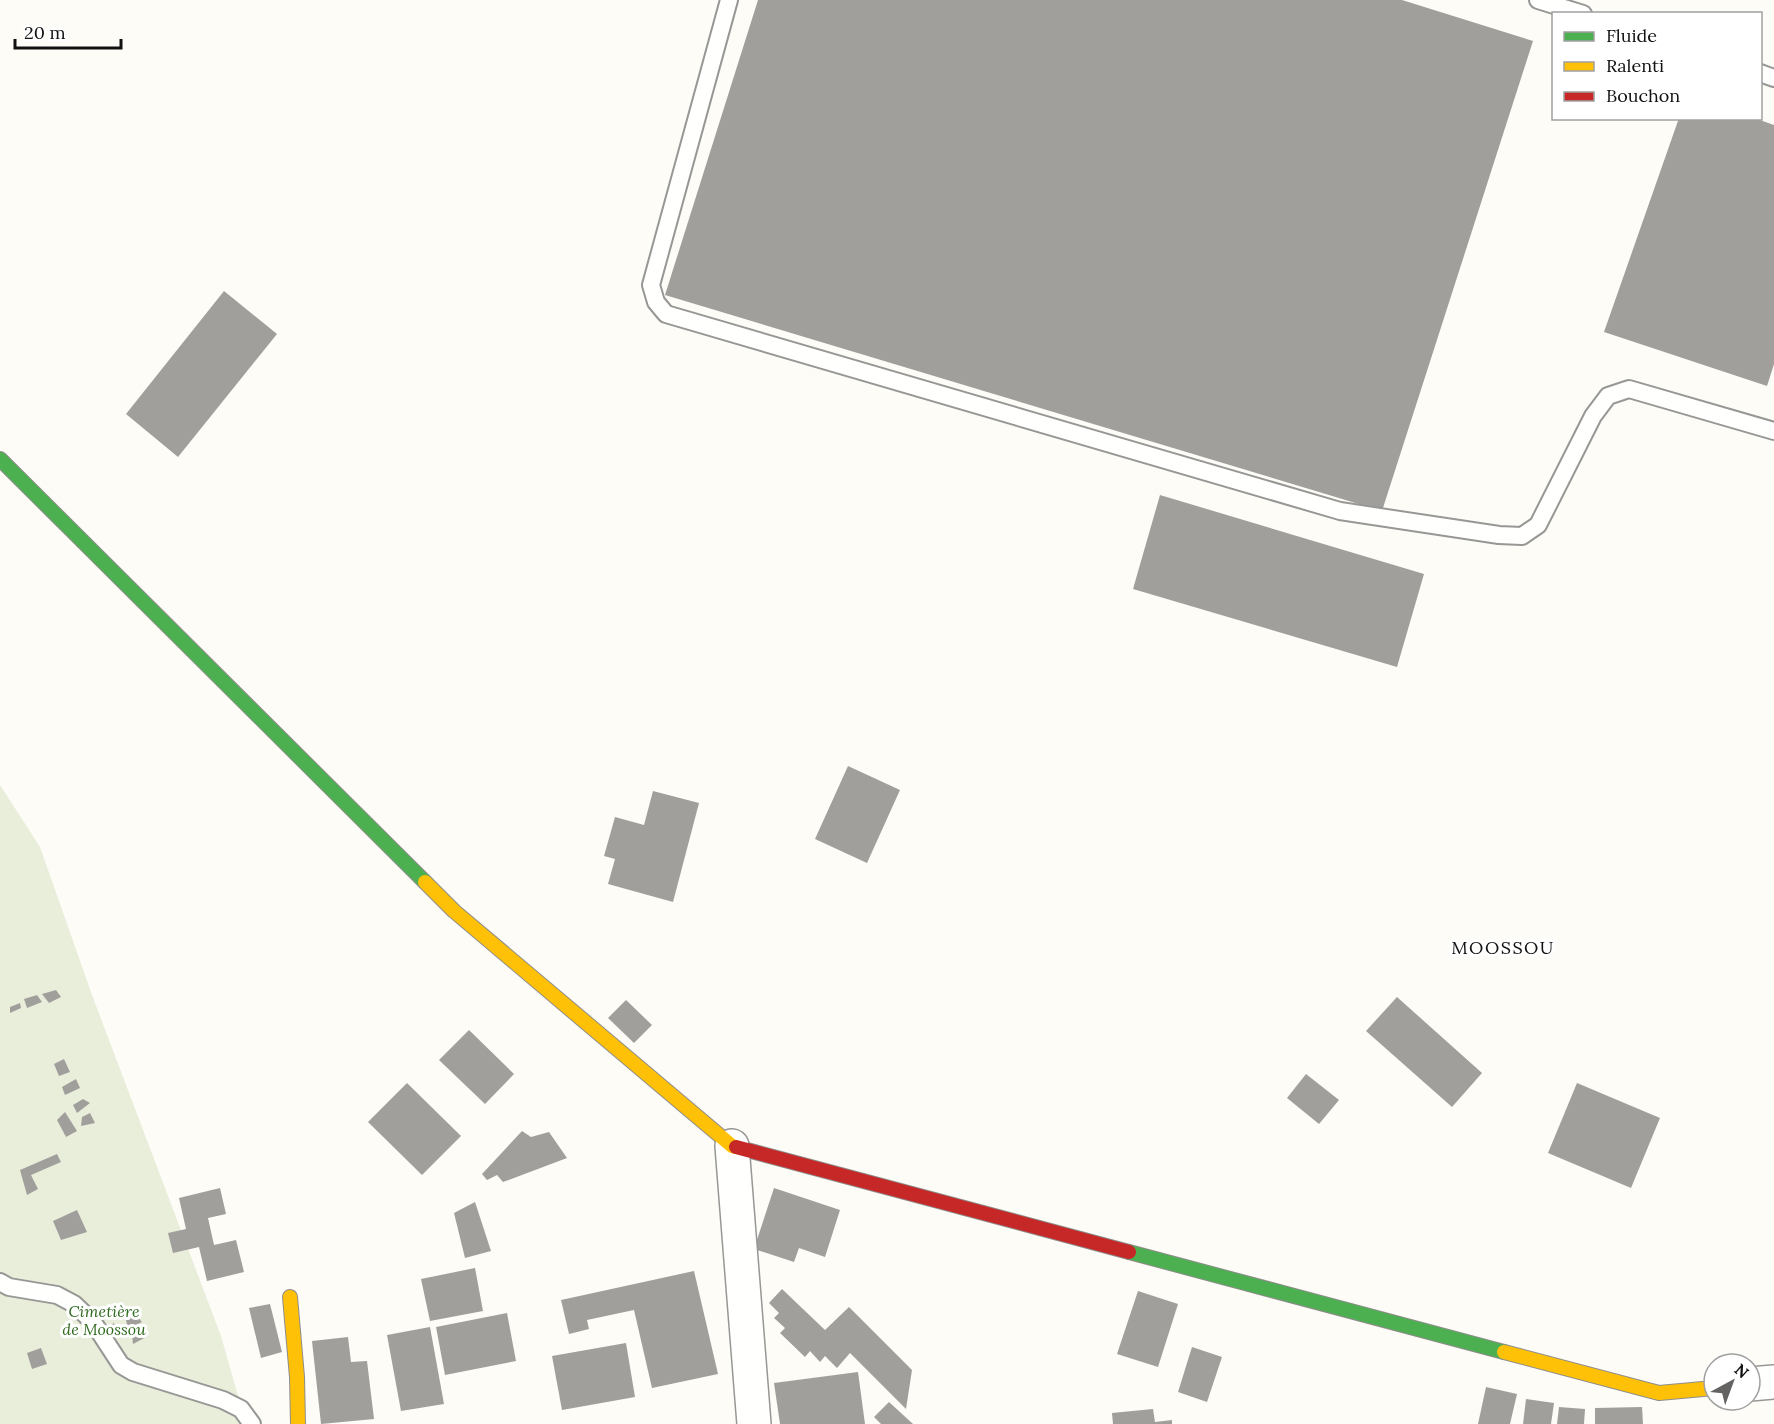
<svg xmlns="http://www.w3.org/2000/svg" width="1774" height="1424" viewBox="0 0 1774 1424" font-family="Lora,serif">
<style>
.cemetery{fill:#e9eedb}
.building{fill:#a19f9c}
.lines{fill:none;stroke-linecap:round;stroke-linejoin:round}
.lane-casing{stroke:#979795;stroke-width:20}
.street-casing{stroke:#979795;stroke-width:36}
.fast-casing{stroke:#8e8d8b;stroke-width:16}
.slow-casing{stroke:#8e8d8b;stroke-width:16}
.jam-casing{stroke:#8e8d8b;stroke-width:16}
.lane{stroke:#fffffe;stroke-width:16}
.street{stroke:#fffffe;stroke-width:33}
.fast{stroke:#4caf50;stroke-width:14}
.slow{stroke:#ffc107;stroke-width:14}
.jam{stroke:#c62828;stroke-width:14}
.labels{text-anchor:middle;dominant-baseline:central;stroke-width:6;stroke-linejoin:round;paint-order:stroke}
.park-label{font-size:16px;font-style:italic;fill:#2f6b1f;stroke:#fff}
.neighbourhood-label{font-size:18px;letter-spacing:1.5px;fill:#111;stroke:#fff}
</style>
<rect width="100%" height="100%" fill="#fdfcf7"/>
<!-- cemetery -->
<polygon class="cemetery" points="0,785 40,847 92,995 221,1336 246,1424 0,1424"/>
<!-- building -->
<g class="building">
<polygon points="758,0 1402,0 1533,41 1382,511 665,295"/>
<polygon points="1679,118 1754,118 1774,125 1774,364 1767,386 1604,332"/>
<polygon points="224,291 277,334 178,457 126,414"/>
<polygon points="1160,495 1424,574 1397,667 1133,589"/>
<polygon points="848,766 900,790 867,863 815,839"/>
<polygon points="653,791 699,803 673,902 608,884 615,859 604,856 615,817 644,825"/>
<polygon points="56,990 61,997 49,1003 42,994"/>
<polygon points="37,995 42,1002 27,1008 24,999"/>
<polygon points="1397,997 1482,1073 1452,1107 1366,1031"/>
<polygon points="626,1000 652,1025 634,1043 608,1018"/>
<polygon points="20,1003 21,1008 10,1013 10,1007"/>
<polygon points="469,1030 514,1074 485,1104 439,1060"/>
<polygon points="64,1059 70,1072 59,1076 54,1064"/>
<polygon points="1306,1074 1339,1100 1319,1124 1287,1098"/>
<polygon points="76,1079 80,1088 65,1095 62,1087"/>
<polygon points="407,1083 461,1136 422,1175 368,1122"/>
<polygon points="1577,1083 1660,1118 1631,1188 1548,1153"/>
<polygon points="83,1099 90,1103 77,1113 73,1105"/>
<polygon points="65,1112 77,1131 66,1137 57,1120"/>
<polygon points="90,1113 95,1123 81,1126 82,1117"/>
<polygon points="522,1131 531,1137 549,1132 567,1158 503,1182 497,1175 487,1180 482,1174"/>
<polygon points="57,1154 61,1162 31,1175 38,1189 27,1195 20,1170"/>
<polygon points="220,1188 226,1214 208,1218 214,1245 236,1240 244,1272 207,1281 199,1247 173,1253 168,1233 186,1229 179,1198"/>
<polygon points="774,1188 840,1210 825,1257 799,1248 794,1262 754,1249"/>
<polygon points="475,1202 491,1251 465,1258 454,1213"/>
<polygon points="77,1210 87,1232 61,1240 53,1221"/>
<polygon points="475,1268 483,1311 430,1321 421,1279"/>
<polygon points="694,1271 718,1374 652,1388 634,1310 587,1320 589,1329 569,1334 561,1300"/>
<polygon points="782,1289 825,1330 849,1307 912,1370 906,1409 850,1353 837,1368 825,1356 820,1362 810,1351 805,1357 780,1333 785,1328 774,1318 779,1313 769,1303"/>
<polygon points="1138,1291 1178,1304 1158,1367 1117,1354"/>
<polygon points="270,1304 282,1352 261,1358 249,1308"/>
<polygon points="507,1313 516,1361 445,1375 436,1327"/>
<polygon points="135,1314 142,1322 128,1329 126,1320"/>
<polygon points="114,1323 116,1329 106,1336 103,1329"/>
<polygon points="430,1327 444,1404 401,1411 387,1335"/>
<polygon points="143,1330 148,1336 133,1344 132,1335"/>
<polygon points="348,1337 351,1362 367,1361 374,1419 321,1424 312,1341"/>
<polygon points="626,1343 635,1397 562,1410 552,1356"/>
<polygon points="1192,1347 1222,1357 1207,1402 1178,1392"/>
<polygon points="41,1348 47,1364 32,1369 27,1353"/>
<polygon points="858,1372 865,1424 780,1424 774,1383"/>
<polygon points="1486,1387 1517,1394 1510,1424 1478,1424"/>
<polygon points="1526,1399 1554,1403 1551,1424 1523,1424"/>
<polygon points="889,1402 913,1424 881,1424 874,1417"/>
<polygon points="1559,1407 1585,1409 1584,1424 1557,1424"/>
<polygon points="1642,1407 1643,1424 1595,1424 1595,1408"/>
<polygon points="1153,1409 1155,1422 1172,1420 1172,1424 1113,1424 1112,1413"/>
</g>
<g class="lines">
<defs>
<g id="lane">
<polyline points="729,0 651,285 656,302 666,314 1340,511 1499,535 1522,536 1538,525 1593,416 1608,396 1629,389 1774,431"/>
<polyline points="1538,0 1583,14"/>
<polyline points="1760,73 1774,78"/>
<polyline points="0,1282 9,1287 57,1295 74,1304 93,1322 121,1365 133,1372 223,1400 241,1409 252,1424"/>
</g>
<g id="street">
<polyline points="732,1146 754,1424"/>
<polyline points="1750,1384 1774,1382"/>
</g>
<g id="fast">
<polyline points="0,459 425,882"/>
<polyline points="1129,1252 1504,1352"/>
</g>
<g id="slow">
<polyline points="425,882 454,911 732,1146 736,1147"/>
<polyline points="290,1297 297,1377 298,1424"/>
<polyline points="1504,1352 1659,1393 1714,1388"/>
</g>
<polyline id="jam" points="736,1147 1129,1252"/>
</defs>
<!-- lane casing -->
<use href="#lane" class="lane-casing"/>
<!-- street casing -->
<use href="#street" class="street-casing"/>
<!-- fast casing -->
<use href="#fast" class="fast-casing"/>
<!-- slow casing -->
<use href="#slow" class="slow-casing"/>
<!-- jam casing -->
<use href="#jam" class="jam-casing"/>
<!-- lane -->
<use href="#lane" class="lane"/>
<!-- street -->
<use href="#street" class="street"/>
<!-- fast -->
<use href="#fast" class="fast"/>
<!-- slow -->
<use href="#slow" class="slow"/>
<!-- jam -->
<use href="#jam" class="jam"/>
</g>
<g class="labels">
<!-- park labels -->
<g class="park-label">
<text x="104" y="1311">Cimetière<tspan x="104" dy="18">de Moossou</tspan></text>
</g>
<!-- neighbourhood labels -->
<g class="neighbourhood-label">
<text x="1503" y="947">MOOSSOU</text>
</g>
</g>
<!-- legend -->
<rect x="1552" y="12" width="210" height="108" fill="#ffffff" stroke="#a0a0a0" stroke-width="1.5"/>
<rect x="1564" y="32" width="30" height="9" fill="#4caf50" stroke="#a0a0a0" stroke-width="1.5"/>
<text x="1606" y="42" font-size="18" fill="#111111">Fluide</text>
<rect x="1564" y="62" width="30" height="9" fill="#ffc107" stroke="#a0a0a0" stroke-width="1.5"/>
<text x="1606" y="72" font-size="18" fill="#111111">Ralenti</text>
<rect x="1564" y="92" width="30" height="9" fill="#c62828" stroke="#a0a0a0" stroke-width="1.5"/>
<text x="1606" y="102" font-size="18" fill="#111111">Bouchon</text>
<!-- north arrow -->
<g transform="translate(1732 1382) rotate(41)"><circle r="28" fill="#ffffff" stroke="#a0a0a0" stroke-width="1.5"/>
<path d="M0-4.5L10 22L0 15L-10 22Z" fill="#646362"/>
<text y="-9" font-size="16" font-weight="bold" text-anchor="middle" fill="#111111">N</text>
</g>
<!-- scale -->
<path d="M15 39v9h106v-9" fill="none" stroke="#111111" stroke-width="3"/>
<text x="24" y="39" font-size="18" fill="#111111" stroke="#ffffff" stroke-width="4.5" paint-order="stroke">20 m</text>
</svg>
